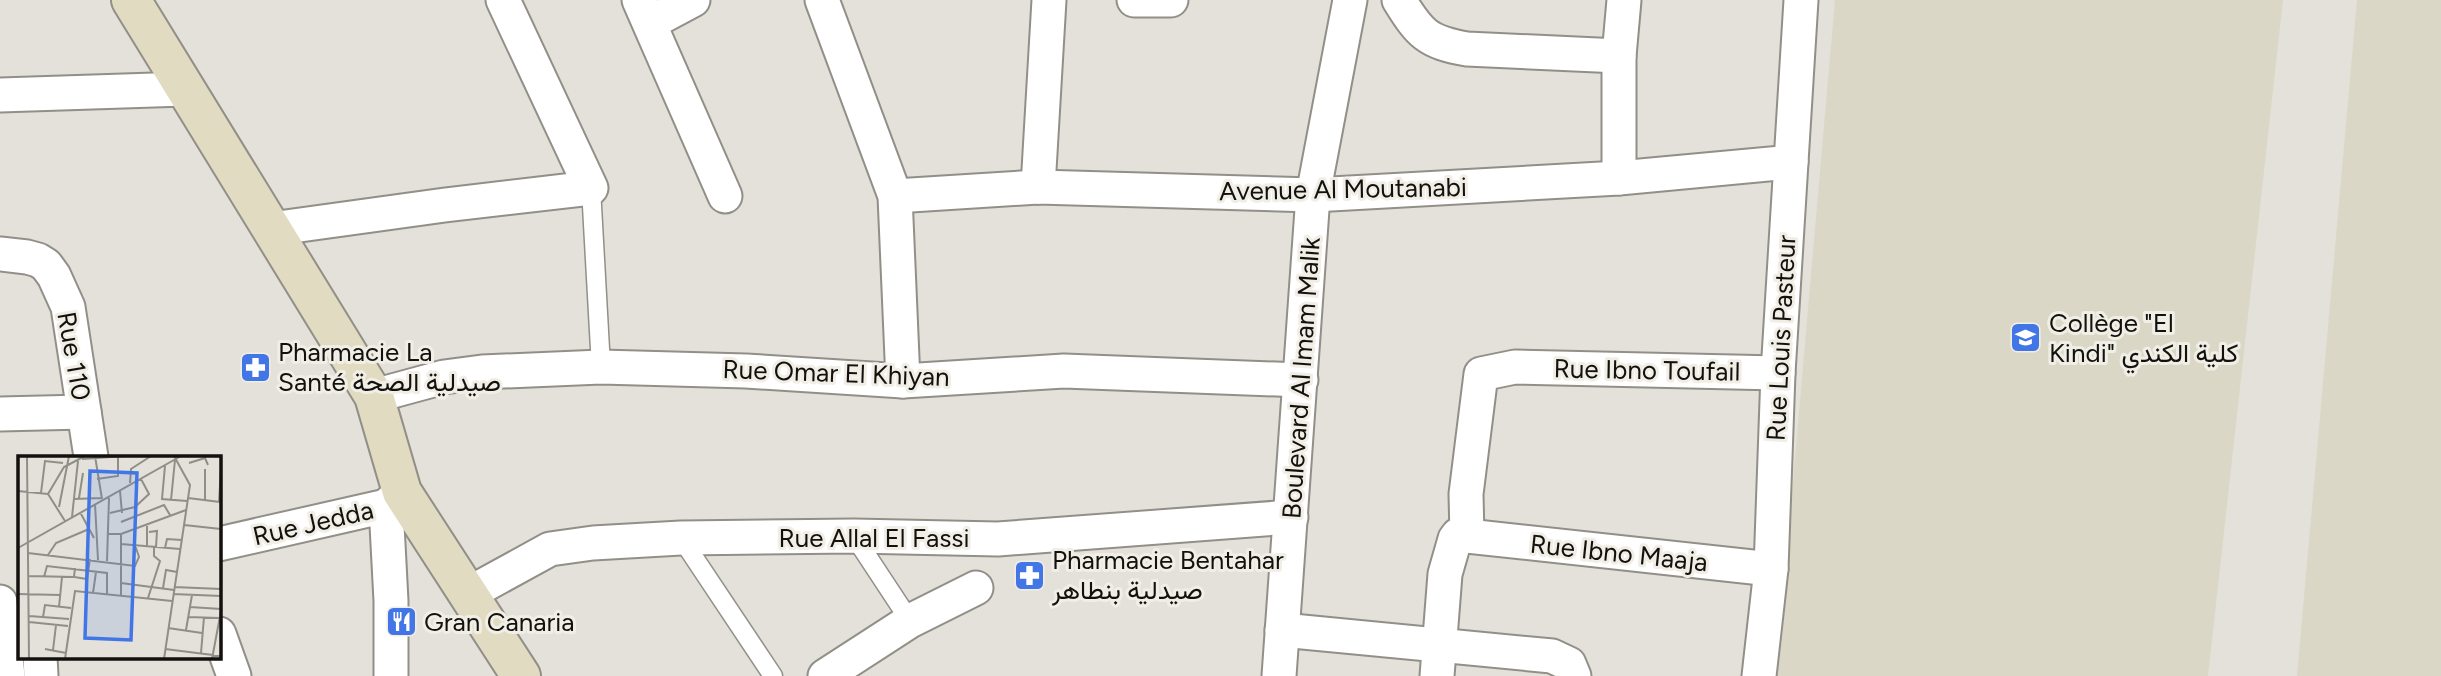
<svg xmlns="http://www.w3.org/2000/svg" width="2441" height="676" viewBox="0 0 2441 676" font-family="Figtree,Vazirmatn,sans-serif">
<style>
.built{fill:#dbd7c7}
.lines{fill:none;stroke-linecap:round;stroke-linejoin:round}
.lane-casing{stroke:#918f87;stroke-width:21}
.street-casing{stroke:#918f87;stroke-width:37}
.secondary-casing{stroke:#918f87;stroke-width:42}
.lane{stroke:#fff;stroke-width:18}
.street{stroke:#fff;stroke-width:33}
.secondary{stroke:#e1dbc2;stroke-width:38}
.labels{text-anchor:middle;dominant-baseline:central;stroke-width:6;stroke-linejoin:round;paint-order:stroke}
.street-label{font-size:26px;fill:#12110e;stroke:#f1eee6}
.poi-label{font-size:26px;fill:#12110e;stroke:#f1eee6;text-anchor:start}
.inset-road{fill:none;stroke:#8f8e88;stroke-width:2}
.view{fill:#4276e6;fill-opacity:0.15;stroke:#4276e6;stroke-width:3.5}
.inset-edge{fill:none;stroke:#12110e;stroke-width:3.5}
</style>
<rect width="100%" height="100%" fill="#e3e1d9"/>
<!-- built -->
<g class="built">
<polygon points="1835,0 2283,0 2208,676 1776,676"/>
<polygon points="2357,0 2441,0 2441,676 2297,676"/>
</g>
<g class="lines">
<defs>
<g id="lane">
<polyline points="591,188 601,367"/>
<polyline points="854,536 910,621"/>
<polyline points="681,538 773,676"/>
</g>
<g id="street">
<polyline points="639,0 725,196"/>
<polyline points="822,0 895,196 903,381"/>
<polyline points="1134,0 1171,0"/>
<path d="M1399,0c21,34 28,42 68,49l152,7"/>
<polyline points="650,23 693,0"/>
<polyline points="0,95 185,89"/>
<polyline points="1619,178 1619,56 1624,0"/>
<polyline points="1038,187 1049,0"/>
<polyline points="895,196 1038,187 1313,195 1619,178 1791,162"/>
<polyline points="271,229 445,205 591,188 503,0"/>
<polyline points="0,254 27,257 38,260 46,265 54,276 68,307 91,457"/>
<polyline points="374,396 444,377 482,372 601,367 746,371 903,381 1064,371 1301,380"/>
<polyline points="0,414 84,412"/>
<polyline points="386,506 391,601 391,676"/>
<polyline points="1467,536 1771,569"/>
<polyline points="219,544 386,506 402,492"/>
<polyline points="468,594 550,549 593,543 681,538 854,536 998,539 1291,517"/>
<polyline points="0,602 8,676"/>
<polyline points="1282,630 1552,656 1569,664 1574,676"/>
<polyline points="219,634 234,676"/>
<polyline points="40,657 41,676"/>
<polyline points="825,676 910,621 976,588"/>
<polyline points="1279,676 1313,195 1350,0"/>
<polyline points="1437,676 1445,574 1455,539 1458,535 1467,536 1466,494 1481,374 1515,367 1778,373"/>
<polyline points="1759,676 1771,569 1778,373 1801,0"/>
</g>
<polyline id="secondary" points="131,0 374,396 402,492 521,676"/>
</defs>
<!-- lane casing -->
<use href="#lane" class="lane-casing"/>
<!-- street casing -->
<use href="#street" class="street-casing"/>
<!-- secondary casing -->
<use href="#secondary" class="secondary-casing"/>
<!-- lane -->
<use href="#lane" class="lane"/>
<!-- street -->
<use href="#street" class="street"/>
<!-- secondary -->
<use href="#secondary" class="secondary"/>
</g>
<!-- icons -->
<defs>
<symbol id="university-square" viewBox="-11 -11 22 22"><rect x="-9" y="-9" width="18" height="18" rx="4" fill="#4276e6" stroke="#f1eee6"/><path d="M0-5L7-2L0 1L-7-2ZM-4 1L0 2.5L4 1V4Q0 6-4 4Z" fill="#fff"/></symbol>
<symbol id="pharmacy-square" viewBox="-11 -11 22 22"><rect x="-9" y="-9" width="18" height="18" rx="4" fill="#4276e6" stroke="#f1eee6"/><path d="M-2-6h4v4h4v4h-4v4h-4v-4h-4v-4h4Z" fill="#fff"/></symbol>
<symbol id="restaurant-square" viewBox="-11 -11 22 22"><rect x="-9" y="-9" width="18" height="18" rx="4" fill="#4276e6" stroke="#f1eee6"/><path d="M-5-6h1v4h1v-4h1v4h1v-4h1v5L-1.5 .5V6h-2V.5L-5-1ZM5-6V6H3V1.5H1.5Q1.5-4 5-6Z" fill="#fff"/></symbol>
</defs>
<g fill-rule="evenodd">
<use href="#university-square" x="2008" y="320" width="35" height="35"/>
<use href="#pharmacy-square" x="238" y="350" width="35" height="35"/>
<use href="#pharmacy-square" x="1012" y="558" width="35" height="35"/>
<use href="#restaurant-square" x="384" y="604" width="35" height="35"/>
</g>
<g class="labels">
<!-- street labels -->
<g class="street-label">
<text transform="translate(1343 189) rotate(-1)">Avenue Al Moutanabi</text>
<text transform="translate(1781 338) rotate(-87)">Rue Louis Pasteur</text>
<text transform="translate(74 356) rotate(80)">Rue 110</text>
<text transform="translate(1647 370) rotate(1)">Rue Ibno Toufail</text>
<text transform="translate(836 373) rotate(2)">Rue Omar El Khiyan</text>
<text transform="translate(1301 378) rotate(-86)">Boulevard Al Imam Malik</text>
<text transform="translate(313 523) rotate(-13)">Rue Jedda</text>
<text x="874" y="538">Rue Allal El Fassi</text>
<text transform="translate(1619 553) rotate(6)">Rue Ibno Maaja</text>
</g>
<!-- poi labels -->
<g class="poi-label">
<text x="2049" y="323">Collège "El<tspan x="2049" dy="30">Kindi" كلية الكندي</tspan></text>
<text x="278" y="352">Pharmacie La<tspan x="278" dy="30">Santé صيدلية الصحة</tspan></text>
<text x="1052" y="560">Pharmacie Bentahar<tspan x="1052" dy="30">صيدلية بنطاهر</tspan></text>
<text x="424" y="622">Gran Canaria</text>
</g>
</g>
<!-- overview -->
<g transform="translate(18 456)">
<rect width="203" height="203" fill="#e3e1d9"/>
<path class="inset-road" d="M9,0l2,203M77,0l7,43M64,3l44,-3M171,7l16,-5 3,7M147,10l-3,33 25,2M187,13v31M79,23l21,-3v-18M112,27l1,-14 20,-13M0,35l30,3M102,35l2,22M23,37l4,-32 18,2M30,38l16,-27 21,-11M30,38l17,27M61,42l4,-25M170,42l32,4M56,43l27,-1M153,44l4,-40M201,46l2,-34M77,48l3,56M41,51l10,-51M62,56l14,26M92,57l25,-6 14,-13 -8,-15M54,61l6,-56M103,66l43,-17 6,10M129,68v22M166,69l37,4M131,76l8,-1 -1,16M90,78h13l65,-24M103,78v61M103,88l59,5M0,92l163,-92M147,92l2,-9 15,1M10,97l107,13 4,-9 -4,-12M30,99l8,-12 33,-14M89,105l2,-63M57,112l-1,9 13,2 3,-20M10,120l46,1M26,121l3,-11 60,7v21M103,127l53,7M156,131l47,2M145,132l3,-18 11,2M75,137l3,-21M0,138l42,1M155,138l48,2M130,142l12,-37 -6,-5v-9M41,151l3,-30M172,151l31,2M11,160l40,3M25,161l2,-12 26,3M170,161l31,1M11,166l39,4M150,172l34,5M168,174l6,-35M27,193l21,4M147,193l56,7M35,194l3,-25M183,197l3,-36M47,203l10,-68 97,10M146,203l26,-174 -16,-29M194,203l9,-48"/>
<path class="view" d="M72,15l47,2 -6,167 -46,-2z"/>
<rect width="203" height="203" class="inset-edge"/>
</g>
</svg>
